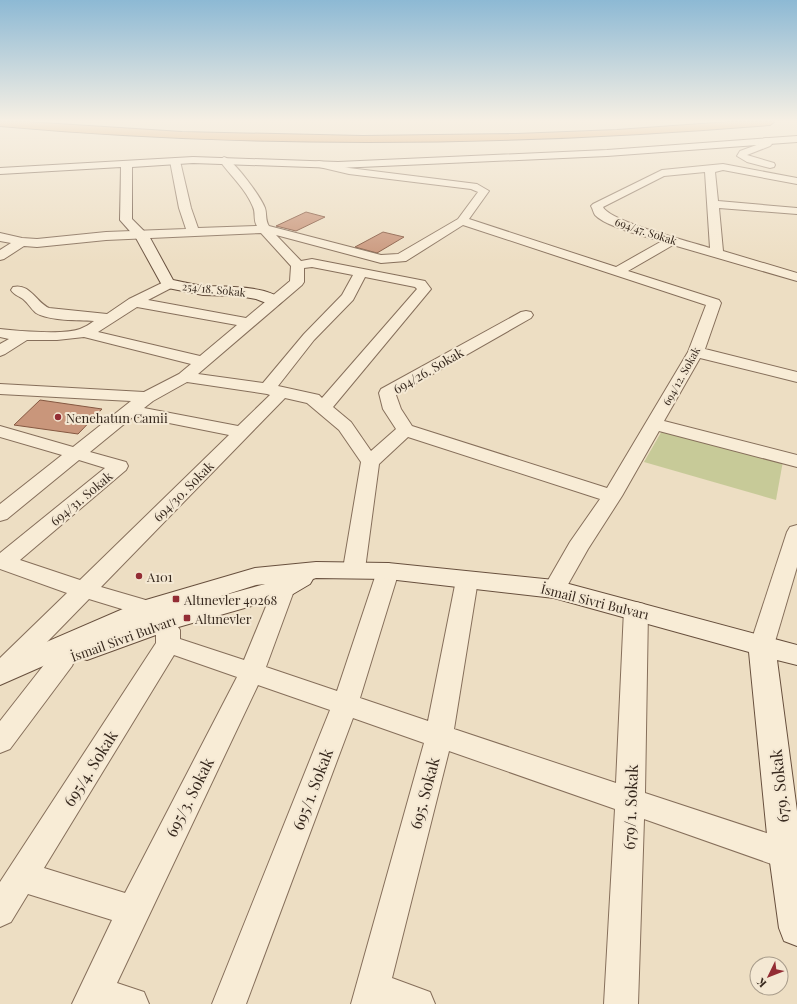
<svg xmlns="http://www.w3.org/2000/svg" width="797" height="1004" viewBox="0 0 797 1004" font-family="'Playfair Display',serif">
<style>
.green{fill:#c7ca98}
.building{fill:#c9967b;stroke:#855841}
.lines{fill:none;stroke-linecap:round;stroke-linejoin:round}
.street-casing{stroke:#866f5b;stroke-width:2}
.secondary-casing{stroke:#68503e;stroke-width:2}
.highway-casing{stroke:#543e2f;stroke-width:2}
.street{fill:#f8ecd6;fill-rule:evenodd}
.secondary{fill:#f8ecd6;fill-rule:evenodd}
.highway{fill:#d99857;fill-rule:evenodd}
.poi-dot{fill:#932d34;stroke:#f4e8d3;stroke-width:1.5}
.labels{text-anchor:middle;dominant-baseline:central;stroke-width:4;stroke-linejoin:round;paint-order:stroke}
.far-street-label{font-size:11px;fill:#37291e;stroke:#f4e8d3}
.street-label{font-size:13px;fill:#37291e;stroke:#f4e8d3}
.poi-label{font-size:13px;fill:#37291e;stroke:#f4e8d3;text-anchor:start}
.near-street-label{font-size:16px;fill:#37291e;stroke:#f4e8d3}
</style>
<rect width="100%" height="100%" fill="#eddec3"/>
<!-- green -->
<polygon class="green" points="663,429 783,461 776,500 644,462"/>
<!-- building -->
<g class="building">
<polygon points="306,212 325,217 296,231 276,226"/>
<polygon points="383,232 404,237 377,253 355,247"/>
<polygon points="40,400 102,409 78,434 14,425"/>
</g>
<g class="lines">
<defs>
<g id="street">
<polygon points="766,138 769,139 772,144 770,146 747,155 774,163 775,165 774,167 770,168 747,162 737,156 740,151 762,143 763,139"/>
<path d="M224,157c10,3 37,40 41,51 2,6 0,12 4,18l112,29 17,-1 60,-35 20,-27 -7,-3 -122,-15 -34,-8 -1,-2 1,-2 4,-1 30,7 128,16 12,7 -20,28 147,48 46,-26c-16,-4 -57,-15 -67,-26 -2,-3 -2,-6 -4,-9l2,-2 69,-34 61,-6 74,14v6l-74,-14 -8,2 3,29 79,7v6l-78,-6 4,43 74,22v8l-124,-36 -45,26 91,29 2,3 -16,46 92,23v10l-97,-24 -36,63 133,34v12l-138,-36 -37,65 -34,53 -26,46 -8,2 -8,-2 -3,-6 27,-47 30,-43 -192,-62 -29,27 -14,105 -3,5 -8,3 -8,-3 -3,-5 18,-107 -22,-32 -32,-27 -22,-5 -184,189 55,16 4,6 -4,6 -8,2 -59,-18 -78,80 -11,2v-23l67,-65 -67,-24v-16l105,-85 -26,-8 -72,59 -7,2v-17l62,-49 -62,-18v-11l73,21 58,-46 -131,-7v-10l144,8 35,-18 12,-10 -107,-27 -27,3h-30l-22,14 -5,2v-12l9,-5 -9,-2v-8c17,2 65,6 80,0 5,-2 10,-5 14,-8 -16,-1 -45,0 -58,-8 -5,-4 -8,-10 -13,-14 -4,-3 -9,-4 -12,-9l2,-3c17,-4 23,15 36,21l58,6 22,-15 39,-19 5,1 2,3 -2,3 -25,13 98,18 44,-37 1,-15 -30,-33 -155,7 -69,7 -13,-1 -20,13 -4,1v-10l11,-7 -11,-2v-8l22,5 15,1 69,-7 80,-3 -7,-21 -9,-47 5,-3 5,3 11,47 7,20 59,-2c-4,-6 -1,-13 -4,-19 -7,-18 -23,-32 -34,-47zM705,172l5,76c-18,-6 -100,-26 -107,-41l61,-31zM463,225l243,80 -18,47 -81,136 -195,-62 -11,-17 -5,-14 135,-77 2,-3 -2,-3 -5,-1 -5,1 -140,77 -2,4 4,16 13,20 -25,22 -20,-29 -18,-15 98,-118 -6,-8 -5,-1 -108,-21 -11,2 -25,-26 105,28 25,-2zM312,267l41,8 -11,20 -38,39 -41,49 -65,-9 104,-89 2,-3v-14zM365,277l50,10 2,2 -95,109 -3,-3 -41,-9 36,-46 39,-40zM137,307l100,18 -37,31 -102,-24zM187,382l80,12 3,1 -32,31 -94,-18 9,-7zM134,416l95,19 -149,145 -60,-20 106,-90 2,-4 -2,-4 -36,-10z"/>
<polygon points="797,525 797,567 774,645 771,652 762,654 753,652 750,645 787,532 790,527"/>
<path d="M388,563l8,3 3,5 -39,127 68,23 28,-141 3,-6 8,-2 8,2 3,6 -24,149 162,54 8,-173 4,-6 8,-2 8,2 4,6 -3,183 152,50v30l-153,-54 -6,185h-34l11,-195 -166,-58 -57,227 38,14 5,12h-84l73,-261 -71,-25 -107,286h-34l118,-294 -72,-25 -141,298 27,9 5,12h-77l40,-84 -84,-26 -17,28 -11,5v-45l156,-239v-13l4,-6 8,-3 8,3 4,6v9l64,21 32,-78 8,-2 8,2 3,6 -29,79 71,24 40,-120 3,-5zM174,655l63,22 -112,216 -81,-25z"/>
<polygon points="63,649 72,652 75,659 72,666 10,749 0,753 0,721 54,652"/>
</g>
<g id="secondary">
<path d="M797,136v6l-190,14 -269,12 -145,-5 -61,4v52l17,17 24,44c11,2 21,5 31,6 18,1 67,-1 78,15l-3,3 -5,2 -18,-7 -17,-3 -36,-1 -40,-8 -27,-49 -16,-18 1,-53 -121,7v-6l193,-11 145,5 269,-12z"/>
<path d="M316,562l72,1 166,17 243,65v20l-20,-5 20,151v135l-13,-5 -5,-13 -10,-73 -20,-203 -195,-54 -166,-19 -72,-1 -3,1 -3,5 -17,10 -118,34 -88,32 -9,-3 -3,-5 -75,33v-23l139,-60 116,-34zM265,584l-47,13 38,-12z"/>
</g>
<path id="highway" d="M0,122h27l155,10 181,4 153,-2 101,-4 112,-8h45l-4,3c-256,21 -514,24 -770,1z"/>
</defs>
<!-- street casing -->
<use href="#street" class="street-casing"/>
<!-- secondary casing -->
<use href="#secondary" class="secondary-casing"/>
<!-- highway casing -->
<use href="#highway" class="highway-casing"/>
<!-- street -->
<use href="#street" class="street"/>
<!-- secondary -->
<use href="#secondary" class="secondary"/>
<!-- highway -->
<use href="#highway" class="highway"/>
</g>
<!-- sky -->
<linearGradient id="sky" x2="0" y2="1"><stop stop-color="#8db9d4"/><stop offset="0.46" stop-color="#f7f0e4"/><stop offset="1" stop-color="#f7f0e4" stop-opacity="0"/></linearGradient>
<rect width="797" height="263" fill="url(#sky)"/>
<!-- markers -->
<g class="poi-dot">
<circle cx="58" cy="417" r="4"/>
<circle cx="139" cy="576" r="4"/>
<rect x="172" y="595" width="8" height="8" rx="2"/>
<rect x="183" y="614" width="8" height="8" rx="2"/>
</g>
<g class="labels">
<!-- far-street labels -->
<g class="far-street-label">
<text transform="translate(646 231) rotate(18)">694/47. Sokak</text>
<text transform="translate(214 289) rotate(6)">254/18. Sokak</text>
<text transform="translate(681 376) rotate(-61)">694/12. Sokak</text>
</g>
<!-- street labels -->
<g class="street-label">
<text transform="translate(428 370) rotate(-30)">694/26. Sokak</text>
<text transform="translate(183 491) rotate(-45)">694/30. Sokak</text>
<text transform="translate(81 498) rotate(-40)">694/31. Sokak</text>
<text transform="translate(595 601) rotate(14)">İsmail Sivri Bulvarı</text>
<text transform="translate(123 638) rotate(-20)">İsmail Sivri Bulvarı</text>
</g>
<!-- poi labels -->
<g class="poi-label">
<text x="66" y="417">Nenehatun Camii</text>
<text x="147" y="576">A101</text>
<text x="184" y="599">Altınevler 40268</text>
<text x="195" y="618">Altınevler</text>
</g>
<!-- near-street labels -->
<g class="near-street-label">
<text transform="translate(90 768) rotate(-58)">695/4. Sokak</text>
<text transform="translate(779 786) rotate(-96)">679. Sokak</text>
<text transform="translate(312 789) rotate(-69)">695/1. Sokak</text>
<text transform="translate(424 793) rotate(-75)">695. Sokak</text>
<text transform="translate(189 797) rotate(-63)">695/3. Sokak</text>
<text transform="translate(630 807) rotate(-88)">679/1. Sokak</text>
</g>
</g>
<!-- north arrow -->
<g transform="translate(769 976) rotate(227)"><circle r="19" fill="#f4e8d3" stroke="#a89c8b"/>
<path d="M0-3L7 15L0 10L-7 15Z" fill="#932d34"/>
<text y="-6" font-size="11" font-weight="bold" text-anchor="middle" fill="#37291e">K</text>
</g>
</svg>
